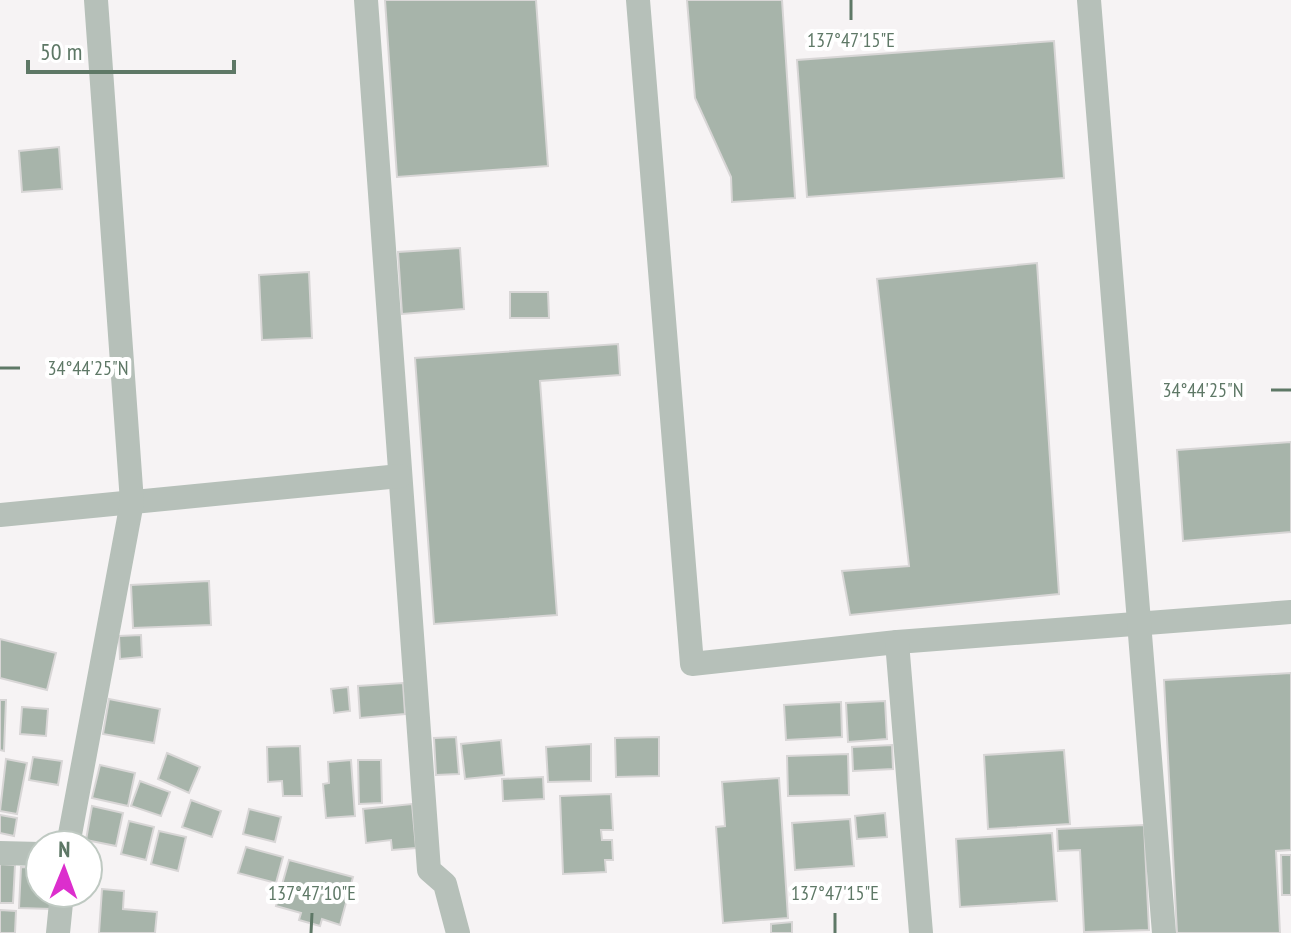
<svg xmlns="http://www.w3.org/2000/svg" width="1291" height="933" viewBox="0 0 1291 933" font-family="'PT Sans Narrow',sans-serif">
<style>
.building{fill:#a7b4aa;stroke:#d8d6d6;stroke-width:2}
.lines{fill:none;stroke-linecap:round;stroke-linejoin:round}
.street{stroke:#b6c0b9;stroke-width:24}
.ticks{fill:none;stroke:#5e7866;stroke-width:3}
.ticks-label{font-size:20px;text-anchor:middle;fill:#5e7866;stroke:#fff;stroke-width:8;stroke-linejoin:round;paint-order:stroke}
</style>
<rect width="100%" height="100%" fill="#f6f3f4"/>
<!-- building -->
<g class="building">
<polygon points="385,0 536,0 548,166 397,177"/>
<polygon points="687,0 782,0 795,198 732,202 731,177 695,98"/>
<polygon points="1054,41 1064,178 807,197 797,60"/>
<polygon points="59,147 62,189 22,192 19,151"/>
<polygon points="460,248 464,309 402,314 398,252"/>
<polygon points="1037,263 1059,594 850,615 842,571 909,566 877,279"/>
<polygon points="309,272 312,338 262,340 259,275"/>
<polygon points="510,292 548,292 549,318 510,318"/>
<polygon points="618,344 620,375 540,381 557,615 434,624 415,358"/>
<polygon points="1291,442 1291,532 1183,541 1177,450"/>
<polygon points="209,581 211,625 133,628 131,585"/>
<polygon points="141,635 142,657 120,659 119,636"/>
<polygon points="0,639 56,653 47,690 0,678"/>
<polygon points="1291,673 1291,850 1276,851 1280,933 1177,933 1164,680"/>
<polygon points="403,683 405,714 360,718 358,686"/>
<polygon points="348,687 350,711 334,713 331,689"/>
<polygon points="109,699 160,709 154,743 103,734"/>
<polygon points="0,700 6,700 4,751 0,750"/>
<polygon points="885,701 887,739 848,742 846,703"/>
<polygon points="841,702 842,737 786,740 784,705"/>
<polygon points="22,707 48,709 46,736 20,734"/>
<polygon points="456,737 459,774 436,775 434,738"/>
<polygon points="659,737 659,776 616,777 615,738"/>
<polygon points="501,740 504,775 465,779 461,744"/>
<polygon points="591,744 591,781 548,782 546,747"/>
<polygon points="892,745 893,769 853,771 852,747"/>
<polygon points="300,746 302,796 283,796 282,781 268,782 267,747"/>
<polygon points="1064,750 1070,824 988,829 984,755"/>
<polygon points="167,753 200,767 189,793 158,779"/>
<polygon points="848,754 849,795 788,796 787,756"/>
<polygon points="33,757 62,761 58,785 29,780"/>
<polygon points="6,759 27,763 17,814 0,811"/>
<polygon points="351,760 355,816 326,818 323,784 329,783 328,762"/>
<polygon points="358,760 381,760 382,803 359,804"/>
<polygon points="100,765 135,773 128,806 92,798"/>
<polygon points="543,777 544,799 503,801 502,779"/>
<polygon points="779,778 788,918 723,923 716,827 725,826 722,782"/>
<polygon points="140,781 170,792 161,816 131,806"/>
<polygon points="611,794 613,830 601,830 602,840 612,840 613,860 605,860 606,872 563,874 560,796"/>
<polygon points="191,800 221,811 212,837 182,827"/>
<polygon points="412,804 416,848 392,850 391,840 366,843 363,809"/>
<polygon points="92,806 123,813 116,846 86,840"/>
<polygon points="249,809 281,817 275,842 243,834"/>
<polygon points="885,813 887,837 857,839 855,816"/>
<polygon points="0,815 17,818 14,836 0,833"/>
<polygon points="850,819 854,866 795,870 792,823"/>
<polygon points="129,821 154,827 146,860 121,854"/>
<polygon points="1144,825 1149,930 1084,932 1080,850 1058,851 1057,829"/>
<polygon points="159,831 186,837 178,871 151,864"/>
<polygon points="1052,833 1057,901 960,907 956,839"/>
<polygon points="246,847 283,857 276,883 238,873"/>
<polygon points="1281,855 1291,855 1291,895 1282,895"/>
<polygon points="289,860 353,877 340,925 322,919 320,926 299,920 301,913 276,906"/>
<polygon points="0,864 15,865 13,903 0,903"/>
<polygon points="21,867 40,868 40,893 52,893 52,909 19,908"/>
<polygon points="102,889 124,891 123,909 157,912 155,933 99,933"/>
<polygon points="0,910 16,911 15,933 0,933"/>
<polygon points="792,922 792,933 771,933 771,924"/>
</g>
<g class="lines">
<!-- street -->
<g class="street">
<polyline points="366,0 429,870 445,884 458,933"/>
<polyline points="638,0 692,664 897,642 1291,612"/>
<polyline points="1089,0 1164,933"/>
<polyline points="0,515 400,476"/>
<polyline points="897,642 921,933"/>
<polyline points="68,845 132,502 96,0"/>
<polyline points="0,853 40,854"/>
<polyline points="58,933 62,893"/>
</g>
</g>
<!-- ticks -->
<path class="ticks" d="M851,20v-20M0,368h20M1271,390h20M311,933l1,-20M835,933v-20"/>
<g class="ticks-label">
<text x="851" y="47">137°47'15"E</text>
<text x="88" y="375">34°44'25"N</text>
<text x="1203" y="397">34°44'25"N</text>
<text x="312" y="900">137°47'10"E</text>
<text x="835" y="900">137°47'15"E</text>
</g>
<!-- north arrow -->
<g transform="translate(64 869) rotate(1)"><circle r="38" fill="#ffffff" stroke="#bfc9c2" stroke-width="2"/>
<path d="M0-6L14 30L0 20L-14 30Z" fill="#dc2ecd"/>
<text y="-12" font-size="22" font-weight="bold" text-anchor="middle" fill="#5e7866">N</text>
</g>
<!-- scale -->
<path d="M28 60v12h206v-12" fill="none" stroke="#5e7866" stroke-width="4"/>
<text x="40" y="60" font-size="24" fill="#5e7866" stroke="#ffffff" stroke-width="6" paint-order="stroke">50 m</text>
</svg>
